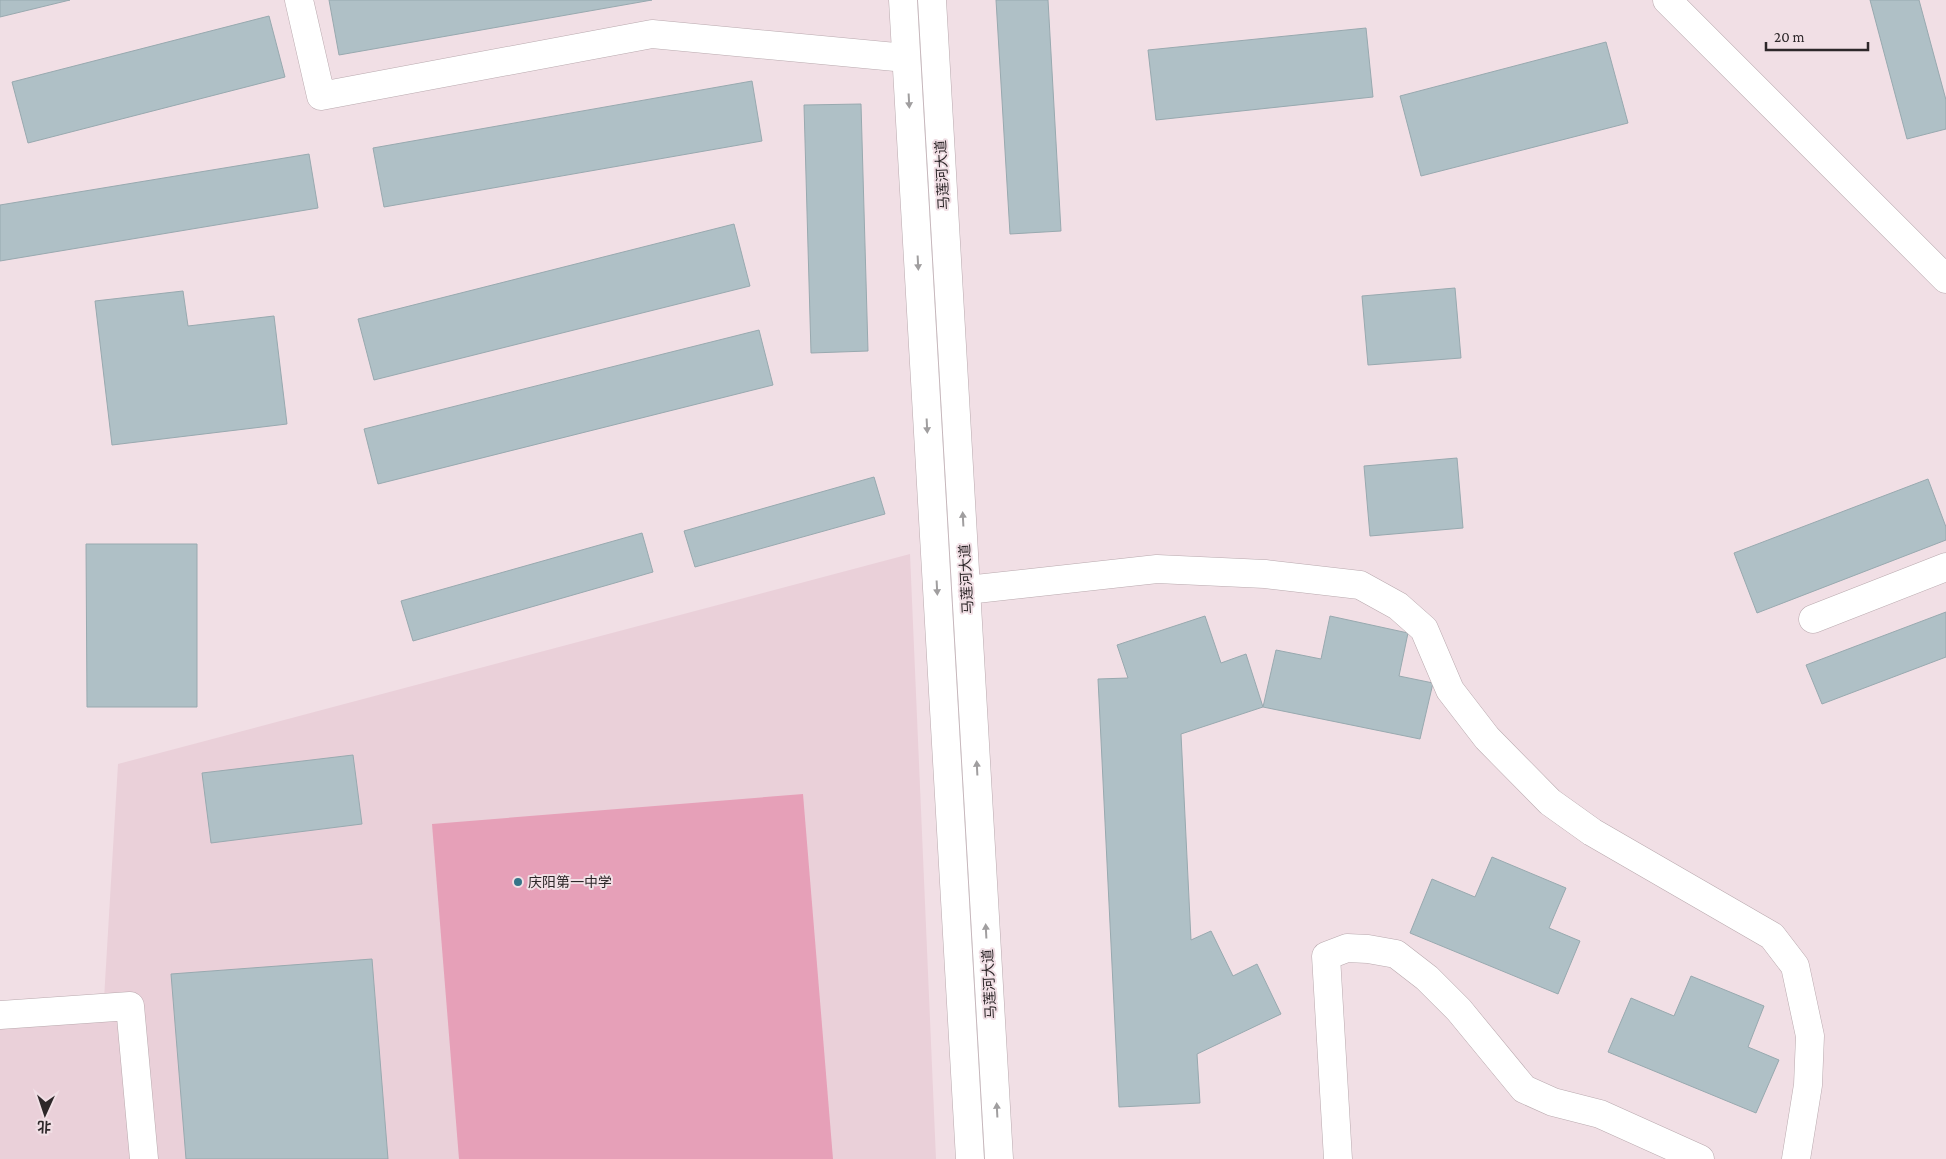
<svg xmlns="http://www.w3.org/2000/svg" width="1946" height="1159" viewBox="0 0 1946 1159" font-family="'Crimson Pro','Noto Sans SC',serif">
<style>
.built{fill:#ead0d9}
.green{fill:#e6a0b8}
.building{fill:#afc0c6;stroke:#98a9af}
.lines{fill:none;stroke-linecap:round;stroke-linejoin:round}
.minor-casing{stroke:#b9a9ae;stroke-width:29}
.minor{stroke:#fff;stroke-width:28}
.oneway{fill:#a09e9f}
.poi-dot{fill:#357589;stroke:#f1dfe5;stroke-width:2}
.labels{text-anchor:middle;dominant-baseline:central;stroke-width:4;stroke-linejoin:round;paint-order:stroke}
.street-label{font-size:14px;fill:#2d2729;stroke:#f1dfe5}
.poi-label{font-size:14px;fill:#2d2729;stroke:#f1dfe5;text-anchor:start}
</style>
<rect width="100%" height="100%" fill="#f1dfe5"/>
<!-- built -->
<polygon class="built" points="910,554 936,1159 0,1159 0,1023 104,999 118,764"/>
<!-- green -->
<polygon class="green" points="803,794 833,1159 459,1159 432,824"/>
<!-- building -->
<g class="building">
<polygon points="0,0 70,0 0,17"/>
<polygon points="329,0 652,0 339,55"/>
<polygon points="996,0 1048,0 1061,231 1010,234"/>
<polygon points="1870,0 1919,0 1946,100 1946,129 1907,139"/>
<polygon points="269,16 285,77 28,143 12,82"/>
<polygon points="1366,28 1373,97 1156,120 1148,50"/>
<polygon points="1606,42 1628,123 1421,176 1400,96"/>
<polygon points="752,81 762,141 384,207 373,148"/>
<polygon points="861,104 868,351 811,353 804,105"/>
<polygon points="309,154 318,208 0,261 0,205"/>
<polygon points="734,224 750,286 374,380 358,319"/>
<polygon points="1455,288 1461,358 1368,365 1362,296"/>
<polygon points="183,291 188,326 274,316 287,424 112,445 95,301"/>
<polygon points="759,330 773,385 378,484 364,429"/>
<polygon points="1457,458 1463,528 1370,536 1364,466"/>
<polygon points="874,477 885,514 695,567 684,531"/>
<polygon points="1928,479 1946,527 1946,540 1757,613 1734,553"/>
<polygon points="642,533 653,572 413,641 401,601"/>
<polygon points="86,544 197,544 197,707 87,707"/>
<polygon points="1946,612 1946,657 1822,704 1806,665"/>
<polygon points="1205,616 1221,663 1246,654 1263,707 1181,734 1191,940 1211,931 1233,976 1257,964 1281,1014 1197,1054 1200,1103 1119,1107 1098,679 1128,678 1117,645"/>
<polygon points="1330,616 1408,633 1399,676 1433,683 1420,739 1263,707 1276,650 1321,659"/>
<polygon points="353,755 362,824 211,843 202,773"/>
<polygon points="1492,857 1566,888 1549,928 1580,941 1558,994 1410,933 1432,879 1475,897"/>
<polygon points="372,959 388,1159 186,1159 171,974"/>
<polygon points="1691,976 1764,1006 1748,1047 1779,1060 1756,1113 1608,1052 1631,998 1674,1016"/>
</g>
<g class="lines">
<defs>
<g id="minor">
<polyline points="299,0 321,96 652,34 906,58"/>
<polyline points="903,0 970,1159"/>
<polyline points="932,0 999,1159"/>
<polyline points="1667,0 1946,279"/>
<polyline points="967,590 1157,569 1265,574 1360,585 1398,606 1424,629 1450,690 1487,738 1550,802 1592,832 1772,936 1795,966 1810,1036 1808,1085 1796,1159"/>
<polyline points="1813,619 1946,567"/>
<polyline points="0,1015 130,1006 144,1159"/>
<polyline points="1338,1159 1326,956 1347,948 1368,949 1396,954 1427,978 1459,1010 1524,1089 1553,1102 1600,1114 1700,1159"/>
</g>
</defs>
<!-- minor casing -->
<use href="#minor" class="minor-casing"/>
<!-- minor -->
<use href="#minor" class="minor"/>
</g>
<!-- one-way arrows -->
<defs><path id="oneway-solid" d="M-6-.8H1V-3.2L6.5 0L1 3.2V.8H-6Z" transform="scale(1.25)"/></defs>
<g class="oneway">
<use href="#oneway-solid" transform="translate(909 101) rotate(87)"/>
<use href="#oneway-solid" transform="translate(918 263) rotate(87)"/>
<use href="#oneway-solid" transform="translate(927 426) rotate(87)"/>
<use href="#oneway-solid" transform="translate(963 519) rotate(-93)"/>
<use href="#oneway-solid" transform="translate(937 588) rotate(87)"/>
<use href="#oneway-solid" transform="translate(977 768) rotate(-93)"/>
<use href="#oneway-solid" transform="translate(986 931) rotate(-93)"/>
<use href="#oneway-solid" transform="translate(997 1110) rotate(-93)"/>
</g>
<!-- markers -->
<circle class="poi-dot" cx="518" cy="882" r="5"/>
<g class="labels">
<!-- street labels -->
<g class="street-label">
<text transform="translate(942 175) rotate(-93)">马莲河大道</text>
<text transform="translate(966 579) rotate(-93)">马莲河大道</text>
<text transform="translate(989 984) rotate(-93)">马莲河大道</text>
</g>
<!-- poi labels -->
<g class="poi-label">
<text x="528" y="882">庆阳第一中学</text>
</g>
</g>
<!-- north arrow -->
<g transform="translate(45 1114) rotate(183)" stroke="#f1dfe5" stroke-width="4" paint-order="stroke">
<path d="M0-4L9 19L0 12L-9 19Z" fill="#2d2729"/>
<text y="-8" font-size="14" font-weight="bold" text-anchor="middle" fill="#2d2729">北</text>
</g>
<!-- scale -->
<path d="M1766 42v8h102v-8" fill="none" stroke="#2d2729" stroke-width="2.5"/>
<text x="1774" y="42" font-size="15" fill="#2d2729" stroke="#f1dfe5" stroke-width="4" paint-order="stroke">20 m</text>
</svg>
